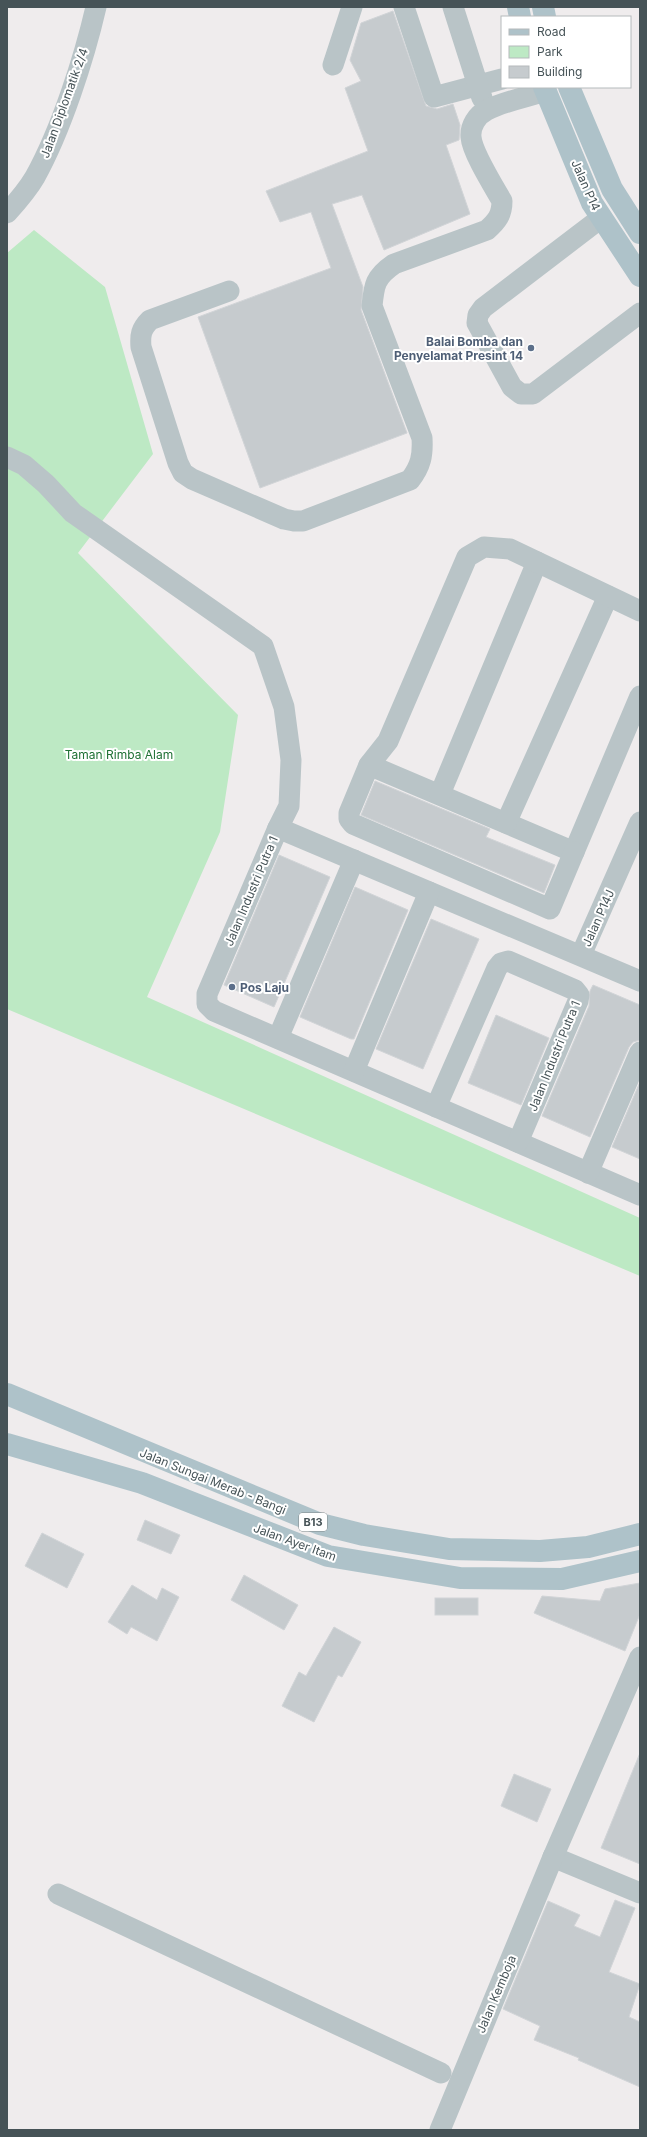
<svg xmlns="http://www.w3.org/2000/svg" width="647" height="2137" viewBox="0 0 647 2137" font-family="Inter,sans-serif">
<style>
.green{fill:#bde9c4}
.building{fill:#c6cbce;stroke:#d1d4d7}
.lines{fill:none;stroke-linecap:round;stroke-linejoin:round}
.minor{stroke:#b9c4c7;stroke-width:21}
.major{stroke:#aec2c9;stroke-width:22}
.service-dot{fill:#5c6f8a;stroke:#fff;stroke-width:1.5}
.labels{text-anchor:middle;dominant-baseline:central;stroke-width:4;stroke-linejoin:round;paint-order:stroke}
.shield{fill:#fff;stroke:#7e8789;stroke-width:1}
.shield-label{font-size:11px;font-weight:bold;fill:#465357}
.street-label{font-size:12px;fill:#465357;stroke:#fff}
.service-label{font-size:12px;font-weight:bold;fill:#4e5e75;stroke:#fff;text-anchor:end}
.park-label{font-size:12px;fill:#1f7134;stroke:#fff}
</style>
<rect width="100%" height="100%" fill="#efeced"/>
<!-- green -->
<polygon class="green" points="34,230 105,287 153,454 78,553 238,715 220,832 147,997 640,1218 640,1276 7,1009 7,253"/>
<!-- building -->
<g class="building">
<polygon points="393,11 426,106 437,109 453,104 460,125 459,140 446,145 470,214 384,250 362,195 332,204 363,287 361,310 407,433 260,488 198,317 331,268 311,212 280,222 266,191 368,151 345,88 361,81 350,60 361,23"/>
<polygon points="375,781 490,829 486,837 555,865 544,893 361,815"/>
<polygon points="279,855 330,877 274,1007 224,985"/>
<polygon points="355,887 408,910 354,1039 351,1039 300,1017"/>
<polygon points="431,919 479,939 423,1069 376,1049"/>
<polygon points="593,985 640,1005 640,1040 633,1042 629,1047 590,1137 542,1116 589,1006 590,991"/>
<polygon points="496,1015 549,1038 521,1105 468,1083"/>
<polygon points="640,1082 640,1159 612,1147"/>
<polygon points="145,1520 180,1535 171,1554 137,1540"/>
<polygon points="42,1533 84,1554 67,1588 25,1566"/>
<polygon points="244,1575 298,1605 284,1630 231,1600"/>
<polygon points="640,1583 640,1614 625,1651 534,1613 542,1596 600,1601 605,1589"/>
<polygon points="132,1585 157,1600 162,1588 179,1597 157,1641 131,1627 127,1634 108,1622"/>
<rect x="435" y="1598" width="43" height="17"/>
<polygon points="334,1627 361,1642 342,1677 338,1675 314,1722 282,1706 299,1672 306,1676"/>
<polygon points="640,1753 640,1864 601,1848"/>
<polygon points="514,1774 551,1789 537,1822 501,1806"/>
<polygon points="615,1900 635,1908 609,1972 640,1984 629,2017 640,2022 640,2087 578,2060 579,2058 534,2040 540,2026 503,2009 548,1901 580,1915 574,1926 600,1937"/>
</g>
<g class="lines">
<!-- minor -->
<g class="minor">
<polyline points="404,7 434,97 502,79"/>
<polyline points="453,7 482,98"/>
<polyline points="333,65 352,7"/>
<path d="M7,213c10,-11 21,-24 28,-36 26,-47 49,-118 61,-170"/>
<polyline points="601,218 483,308 478,315 477,323 512,387 521,394 533,394 640,313"/>
<path d="M229,291l-79,29c-9,9 -10,15 -9,27l37,116 5,10 9,6 92,40 10,2h9l107,-41c11,-14 13,-25 12,-42l-50,-132c2,-21 3,-29 22,-42l93,-34c10,-9 15,-15 15,-29 -8,-14 -30,-49 -31,-64 -1,-11 6,-22 16,-27 18,-9 40,-13 59,-19"/>
<polyline points="7,457 24,465 46,484 73,513 263,646 284,707 291,760 289,806 278,828"/>
<polyline points="369,765 574,852 640,696"/>
<polyline points="440,794 537,562"/>
<polyline points="506,823 608,596"/>
<polyline points="574,852 550,909 353,824 349,819 349,813 369,765 388,741 467,557 484,547 510,549 640,611"/>
<polyline points="581,955 640,822"/>
<polyline points="640,981 278,828 207,994 207,1004 214,1011 640,1195"/>
<polyline points="278,1038 354,860"/>
<polyline points="354,1071 429,892"/>
<polyline points="436,1107 497,968 501,963 508,961 575,990 579,995 578,1001 518,1142"/>
<polyline points="588,1173 640,1052"/>
<polyline points="553,1857 640,1893"/>
<polyline points="58,1894 441,2073"/>
<polyline points="440,2130 553,1857 640,1657"/>
</g>
<!-- major -->
<g class="major">
<polyline points="518,7 520,17"/>
<polyline points="543,7 545,17"/>
<polyline points="544,87 592,203 640,276"/>
<polyline points="569,87 612,189 640,233"/>
<polyline points="7,1394 320,1524 364,1535 449,1549 540,1551 588,1547 640,1534"/>
<polyline points="7,1444 142,1483 328,1556 460,1578 562,1579 640,1561"/>
</g>
</g>
<!-- markers -->
<g class="service-dot">
<circle cx="531" cy="348" r="4"/>
<circle cx="232" cy="987" r="4"/>
</g>
<g class="labels">
<!-- shield labels -->
<rect class="shield" x="299" y="1513" width="28" height="18" rx="3"/>
<g class="shield-label">
<text x="313" y="1522">B13</text>
</g>
<!-- street labels -->
<g class="street-label">
<text transform="translate(64 103) rotate(-70)">Jalan Diplomatik 2/4</text>
<text transform="translate(586 185) rotate(66)">Jalan P14</text>
<text transform="translate(251 891) rotate(-67)">Jalan Industri Putra 1</text>
<text transform="translate(598 918) rotate(-66)">Jalan P14J</text>
<text transform="translate(554 1056) rotate(-68)">Jalan Industri Putra 1</text>
<text transform="translate(213 1481) rotate(22)">Jalan Sungai Merab - Bangi</text>
<text transform="translate(295 1542) rotate(20)">Jalan Ayer Itam</text>
<text transform="translate(496 1994) rotate(-67)">Jalan Kemboja</text>
</g>
<!-- service labels -->
<g class="service-label">
<text x="523" y="341">Balai Bomba dan<tspan x="523" dy="14">Penyelamat Presint 14</tspan></text>
<text x="240" y="987" text-anchor="start">Pos Laju</text>
</g>
<!-- park labels -->
<g class="park-label">
<text x="119" y="754">Taman Rimba Alam</text>
</g>
</g>
<!-- border -->
<rect width="647" height="2137" fill="none" stroke="#465357" stroke-width="16"/>
<!-- legend -->
<rect x="501" y="16" width="130" height="72" fill="#ffffff" stroke="#b5babc"/>
<rect x="509" y="29" width="20" height="6" fill="#aec2c9" stroke="#b5babc"/>
<text x="537" y="36" font-size="12" fill="#465357">Road</text>
<rect x="509" y="46" width="20" height="12" fill="#bde9c4" stroke="#b5babc"/>
<text x="537" y="56" font-size="12" fill="#465357">Park</text>
<rect x="509" y="66" width="20" height="12" fill="#c6cbce" stroke="#b5babc"/>
<text x="537" y="76" font-size="12" fill="#465357">Building</text>
</svg>
